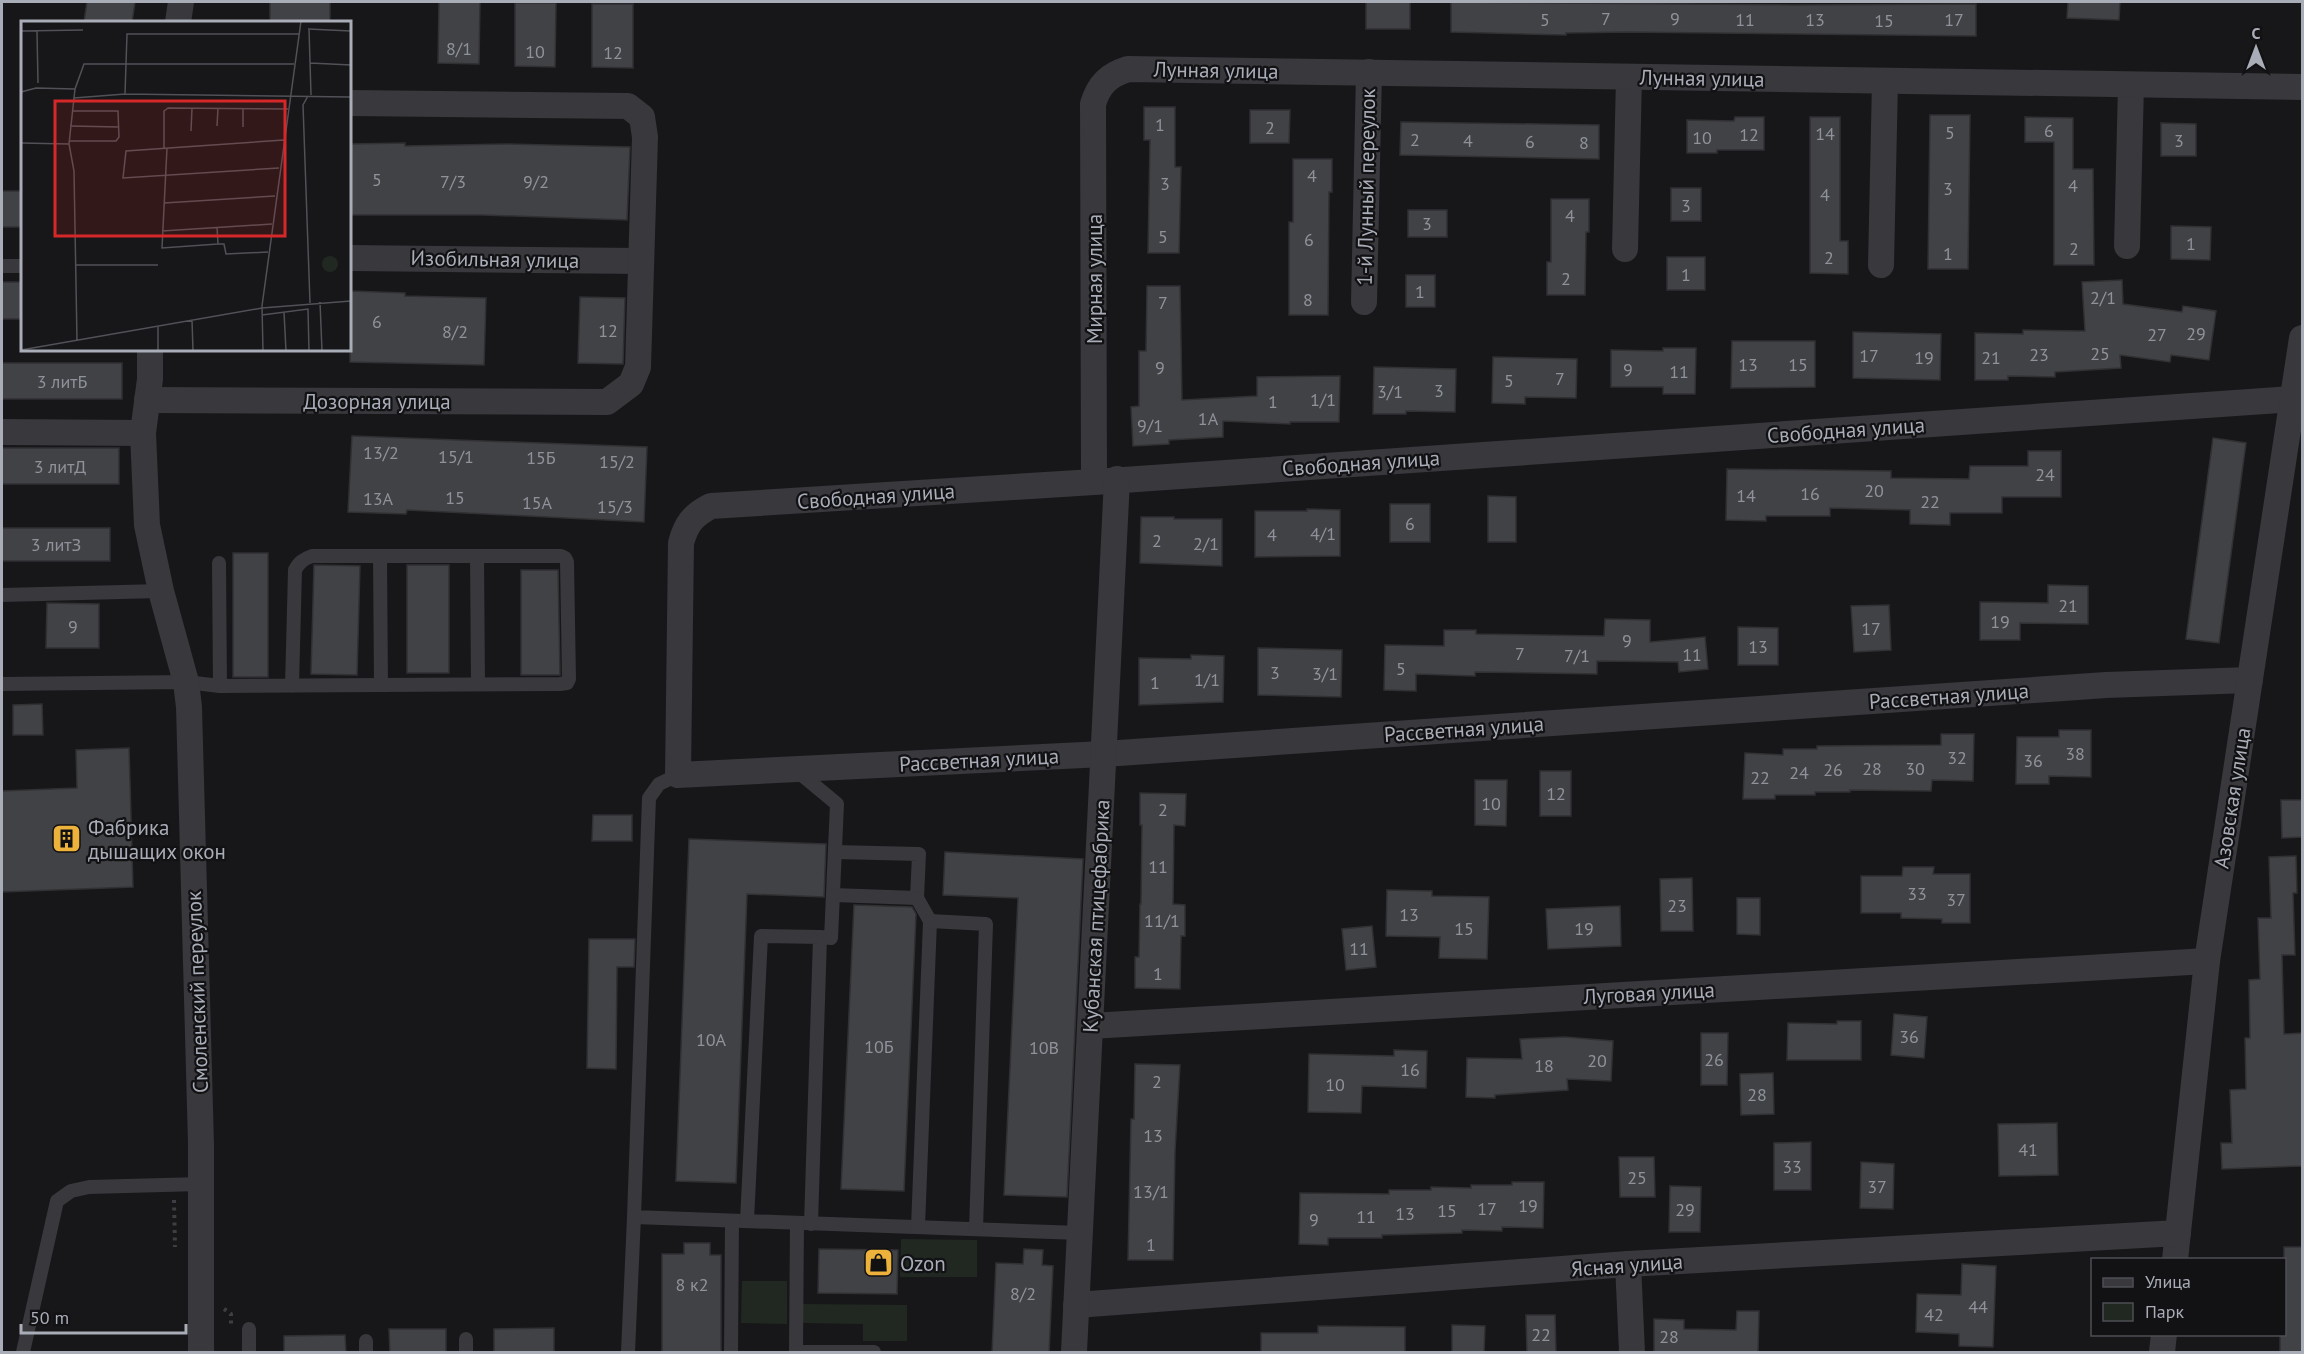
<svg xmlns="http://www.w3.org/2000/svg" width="2304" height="1354" viewBox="0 0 2304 1354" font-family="'PT Sans',sans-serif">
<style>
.green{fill:#212822}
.building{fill:#414245;stroke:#313134;stroke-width:1.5}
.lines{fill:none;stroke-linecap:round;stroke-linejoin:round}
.path{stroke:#3e3f44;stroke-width:4;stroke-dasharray:3 4.5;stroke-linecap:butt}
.service{stroke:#38383d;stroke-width:14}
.minor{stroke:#38383d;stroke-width:26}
.labels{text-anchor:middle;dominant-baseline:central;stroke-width:4.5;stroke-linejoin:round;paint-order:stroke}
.number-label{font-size:18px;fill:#8f929b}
.street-label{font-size:21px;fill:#a9adb8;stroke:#121113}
.poi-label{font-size:21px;fill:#a9adb8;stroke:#121113;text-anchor:start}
.inset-road{fill:none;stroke:#515258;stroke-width:1.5}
.view{fill:#d62828;fill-opacity:0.15;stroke:#d62828;stroke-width:3}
.inset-edge{fill:none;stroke:#a9adb8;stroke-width:3}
</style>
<rect width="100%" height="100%" fill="#171618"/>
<!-- green -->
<g class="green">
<polygon points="901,1239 977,1240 977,1277 900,1277"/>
<polygon points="742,1281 787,1281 787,1324 741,1323"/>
<polygon points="801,1304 907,1305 907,1341 863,1341 863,1324 801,1323"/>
</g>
<!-- building -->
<g class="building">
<polygon points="87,2 135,2 132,22 84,22"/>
<rect x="270" y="2" width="60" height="20"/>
<polygon points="439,2 480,2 479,64 438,63"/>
<rect x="1366" y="2" width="44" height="27"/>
<polygon points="1451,2 1795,5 1976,4 1976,36 1627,32 1566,33 1566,35 1451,32"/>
<polygon points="2068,2 2120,2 2119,20 2067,18"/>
<polygon points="515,3 556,3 555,67 515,66"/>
<polygon points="592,4 633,4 633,68 592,67"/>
<polygon points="1144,107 1175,107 1175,167 1181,167 1179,253 1148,253 1150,140 1144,140"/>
<polygon points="1250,110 1290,110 1289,143 1250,143"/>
<polygon points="1930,115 1970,115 1968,269 1928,269"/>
<polygon points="1735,117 1764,117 1764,150 1717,150 1717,153 1687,153 1687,120 1734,121"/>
<polygon points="1810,117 1840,117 1840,241 1848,241 1848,274 1810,273"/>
<polygon points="2025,117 2073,118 2073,169 2093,169 2094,265 2054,265 2054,142 2025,142"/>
<polygon points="1401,122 1599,125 1599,159 1400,155"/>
<polygon points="2161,123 2196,124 2196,156 2161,156"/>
<polygon points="405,143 405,146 506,144 630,147 627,220 483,215 350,215 350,144"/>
<polygon points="1293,159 1332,159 1332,192 1329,192 1328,315 1289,315 1289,222 1293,222"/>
<rect x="1671" y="188" width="30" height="33"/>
<rect x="2" y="191" width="20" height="36"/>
<polygon points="1551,199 1589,199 1589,232 1586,232 1585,295 1547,295 1547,262 1551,262"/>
<rect x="1408" y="210" width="39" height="27"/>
<polygon points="2171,226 2211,227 2210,260 2171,259"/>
<rect x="1667" y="257" width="38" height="33"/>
<rect x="1406" y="275" width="29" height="32"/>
<polygon points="2122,280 2123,304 2182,312 2183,306 2216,311 2209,360 2171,355 2170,362 2120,355 2121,368 2055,372 2055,377 2008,376 2008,380 1975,380 1975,333 2023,334 2023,330 2085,331 2082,282"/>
<rect x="2" y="282" width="20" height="37"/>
<polygon points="1147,286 1180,286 1182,400 1257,396 1257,377 1340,376 1339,422 1290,422 1290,424 1223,421 1223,437 1169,440 1169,444 1133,446 1131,407 1139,406 1139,351 1146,351"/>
<polygon points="350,291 405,293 405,296 486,298 484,365 350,362"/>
<polygon points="580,297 625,298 623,364 578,363"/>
<polygon points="1853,332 1941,334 1940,380 1853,378"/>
<polygon points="1732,341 1815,341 1815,387 1731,388"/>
<polygon points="1663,348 1696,348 1695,394 1663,394 1663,387 1611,387 1611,350 1663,351"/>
<polygon points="1493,357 1577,359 1576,398 1525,397 1525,404 1492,403"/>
<rect x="2" y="363" width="120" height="36"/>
<polygon points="1374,367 1456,369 1455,412 1406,411 1406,414 1373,414"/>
<polygon points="352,436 647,447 644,522 407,510 406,514 348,512"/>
<polygon points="2213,438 2246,443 2219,643 2186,639"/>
<rect x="2" y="448" width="117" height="36"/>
<polygon points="2028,451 2061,451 2061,497 2002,497 2002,513 1950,513 1950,525 1910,524 1910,510 1830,508 1830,516 1766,516 1766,521 1726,520 1727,469 1891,471 1891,478 1969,479 1970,466 2028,466"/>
<polygon points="1488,496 1516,497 1516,542 1488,542"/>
<rect x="1390" y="504" width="40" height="38"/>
<polygon points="1307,509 1340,510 1340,556 1255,557 1255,511 1307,511"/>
<polygon points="1141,517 1174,517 1174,519 1222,519 1222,566 1140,563"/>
<rect x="2" y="528" width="108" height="33"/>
<rect x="233" y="553" width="35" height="124"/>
<polygon points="314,565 360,566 357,675 311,674"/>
<rect x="407" y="565" width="42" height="108"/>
<polygon points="521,570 558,570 560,675 521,675"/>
<polygon points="2048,585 2088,586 2088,624 2020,623 2020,640 1980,640 1980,602 2048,603"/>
<polygon points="47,603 99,604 99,648 46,648"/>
<polygon points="1889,605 1891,650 1854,652 1851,606"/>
<polygon points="1605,619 1650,620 1650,642 1705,637 1708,669 1679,672 1678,662 1597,661 1597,674 1475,672 1475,676 1416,674 1416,691 1384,690 1385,645 1444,646 1444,630 1476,630 1476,634 1604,636"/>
<polygon points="1738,627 1778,628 1778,665 1738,665"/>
<polygon points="1258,648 1342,650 1341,697 1258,695"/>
<polygon points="1191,655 1224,656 1223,702 1139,705 1139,658 1191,659"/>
<polygon points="42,704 43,735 13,735 13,705"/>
<polygon points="2059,730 2091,730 2091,777 2049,776 2049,784 2016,784 2017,737 2059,737"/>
<polygon points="1941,734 1974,734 1973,781 1932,780 1931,791 1850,790 1850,792 1815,792 1815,795 1775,795 1775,799 1743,799 1745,753 1783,755 1783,749 1817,749 1817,746 1941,745"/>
<polygon points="129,748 133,887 2,892 2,791 77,788 76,750"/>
<rect x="1540" y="771" width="31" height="45"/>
<polygon points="1475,780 1507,780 1506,826 1475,825"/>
<polygon points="1140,793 1186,794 1185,826 1174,825 1173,904 1185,905 1185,936 1181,936 1180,989 1135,988 1135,957 1139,957 1140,904 1141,904 1142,825 1140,825"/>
<polygon points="2281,800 2302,800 2302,837 2282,838"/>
<polygon points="593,815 632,815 632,841 592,841"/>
<polygon points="689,839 826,844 824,897 747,894 736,1183 676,1181"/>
<polygon points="945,852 1083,859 1067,1197 1004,1195 1018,898 943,895"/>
<polygon points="2296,856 2297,893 2293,893 2295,955 2282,955 2284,1034 2302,1033 2302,1166 2222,1169 2221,1143 2232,1143 2230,1090 2246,1089 2245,1038 2250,1038 2249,980 2260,979 2258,918 2271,918 2269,857"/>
<polygon points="1903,867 1934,867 1933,874 1970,874 1970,923 1942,923 1942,919 1901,918 1901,913 1861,913 1861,876 1902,876"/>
<polygon points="1692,878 1693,931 1661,931 1660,879"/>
<polygon points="1387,890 1432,891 1432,896 1489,897 1487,959 1439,958 1440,937 1386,936"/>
<polygon points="1737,898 1760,898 1760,935 1737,934"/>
<polygon points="854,905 912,907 916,914 904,1191 841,1189"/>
<polygon points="1620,906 1621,946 1548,949 1546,909"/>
<polygon points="1372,926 1376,967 1346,970 1342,929"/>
<polygon points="589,939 635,939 634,967 617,967 616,1069 587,1068"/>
<polygon points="1894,1014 1927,1017 1924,1058 1891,1055"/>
<polygon points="1837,1021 1861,1021 1861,1060 1787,1060 1788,1023 1837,1024"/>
<polygon points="1701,1033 1728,1033 1727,1085 1701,1085"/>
<polygon points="1565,1037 1613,1041 1611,1081 1567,1079 1568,1090 1495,1095 1495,1098 1466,1097 1467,1058 1522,1059 1520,1039"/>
<polygon points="1394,1050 1427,1051 1426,1088 1362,1086 1361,1113 1308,1112 1309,1054 1394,1056"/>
<polygon points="1135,1064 1180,1065 1175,1151 1173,1260 1128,1260 1131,1119 1134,1119"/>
<polygon points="1773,1073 1774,1114 1741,1115 1740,1074"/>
<polygon points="2057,1123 2058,1175 1999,1176 1998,1124"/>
<polygon points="1811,1142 1811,1190 1774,1190 1774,1143"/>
<polygon points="1619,1157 1654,1157 1655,1197 1620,1197"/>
<polygon points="1861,1162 1894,1164 1893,1209 1860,1208"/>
<polygon points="1512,1182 1544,1182 1543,1228 1502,1227 1502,1231 1462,1230 1462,1233 1382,1235 1382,1238 1328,1238 1328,1245 1299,1244 1300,1193 1389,1194 1389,1190 1431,1190 1431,1187 1471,1188 1471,1185 1512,1185"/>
<polygon points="1670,1186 1701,1187 1700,1232 1669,1232"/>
<polygon points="684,1243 710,1243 710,1255 721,1255 721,1353 662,1353 662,1254 684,1254"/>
<polygon points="2284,1247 2302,1247 2302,1353 2280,1353 2280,1335 2284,1335"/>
<polygon points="819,1249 898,1250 897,1294 818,1293"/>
<polygon points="1024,1249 1043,1250 1042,1265 1053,1266 1049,1353 992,1353 996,1263 1023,1264"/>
<polygon points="1962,1264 1996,1266 1993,1347 1959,1346 1959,1334 1916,1332 1917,1294 1961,1295"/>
<polygon points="1737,1311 1759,1311 1758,1353 1654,1353 1654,1319 1684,1320 1684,1329 1736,1330"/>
<polygon points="1526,1315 1555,1315 1556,1353 1527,1353"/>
<polygon points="1452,1325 1485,1326 1484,1353 1452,1353"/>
<polygon points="1318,1326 1405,1327 1405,1353 1261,1353 1261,1333 1318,1333"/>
<polygon points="554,1328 554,1353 494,1353 494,1329"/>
<polygon points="389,1329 446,1329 446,1353 390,1353"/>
<polygon points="345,1335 346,1353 284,1353 284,1336"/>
</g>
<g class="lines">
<!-- path -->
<g class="path">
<polyline points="174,1200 175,1247"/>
<polyline points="224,1309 231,1314 231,1325"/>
</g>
<!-- service -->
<g class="service">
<polyline points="2,266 22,266"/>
<polyline points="380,556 381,685"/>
<polyline points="477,556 478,684"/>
<polyline points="219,563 220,686"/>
<polyline points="2,595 161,591"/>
<path d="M2,684l184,-2 34,4 340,-2 7,-1 2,-4 -2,-117 -2,-4 -4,-2h-249c-8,3 -13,6 -17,14l-3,116"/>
<polyline points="796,770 837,804 831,938 820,937"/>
<polyline points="678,775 659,784 649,798 634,1217 1080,1233"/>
<polyline points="833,895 917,898 919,854 835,852"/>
<polyline points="917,898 930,921 918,1227"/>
<polyline points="930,921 986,924 976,1229"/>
<polyline points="747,1221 761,936 820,937 811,1224"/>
<polyline points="249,1329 249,1352"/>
<polyline points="466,1339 466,1352"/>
<polyline points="366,1341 366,1352"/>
<polyline points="23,1352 57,1201 71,1191 89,1187 201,1184"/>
<polyline points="628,1352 634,1217"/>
<polyline points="731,1352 732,1221"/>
<polyline points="796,1352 797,1223"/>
<polyline points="796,1352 874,1352"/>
</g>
<!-- minor -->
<g class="minor">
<polyline points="178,22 181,2"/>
<polyline points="2127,246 2131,85"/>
<polyline points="1625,249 1629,77"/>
<polyline points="350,258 641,261"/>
<polyline points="1881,265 1885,81"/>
<polyline points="1364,302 1369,72"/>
<polyline points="150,350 150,379 143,433 147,525 161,591 186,682 189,707 201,1144 201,1352"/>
<polyline points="147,400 607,402 631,384 638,367 645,137 642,117 628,106 350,103"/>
<polyline points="2,432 143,433"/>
<path d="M1094,482l-1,-378c6,-20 16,-29 35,-35l1174,18"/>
<path d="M2250,680l-144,5 -1002,69 -426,21 3,-232c5,-19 12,-28 30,-37l383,-24 1199,-83"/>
<polyline points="1090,1026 2207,961"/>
<polyline points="2175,1260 2207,961 2302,338"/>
<polyline points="1628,1264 1632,1352"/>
<polyline points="1076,1305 1628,1264 2178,1233"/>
<polyline points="1074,1352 1117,479"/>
<polyline points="2162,1352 2164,1334"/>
</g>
</g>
<!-- icons -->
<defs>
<symbol id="building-square" viewBox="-11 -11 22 22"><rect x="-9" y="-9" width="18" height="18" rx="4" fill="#ecb23b" stroke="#121113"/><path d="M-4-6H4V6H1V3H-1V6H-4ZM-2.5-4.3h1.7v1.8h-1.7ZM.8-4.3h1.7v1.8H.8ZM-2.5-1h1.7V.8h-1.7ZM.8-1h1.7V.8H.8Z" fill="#111"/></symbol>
<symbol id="shop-square" viewBox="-11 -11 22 22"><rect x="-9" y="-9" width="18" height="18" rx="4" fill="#ecb23b" stroke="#121113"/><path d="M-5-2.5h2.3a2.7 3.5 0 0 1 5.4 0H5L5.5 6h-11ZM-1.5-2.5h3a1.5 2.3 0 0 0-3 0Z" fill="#111"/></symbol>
</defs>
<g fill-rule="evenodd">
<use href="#building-square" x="50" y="822" width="33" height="33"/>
<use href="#shop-square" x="862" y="1246" width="33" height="33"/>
</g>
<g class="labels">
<!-- number labels -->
<g class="number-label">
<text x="1606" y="18">7</text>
<text x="1675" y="18">9</text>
<text x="1545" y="19">5</text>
<text x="1745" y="19">11</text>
<text x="1815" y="19">13</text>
<text x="1954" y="19">17</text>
<text x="1884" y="20">15</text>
<text x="459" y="48">8/1</text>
<text x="535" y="51">10</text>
<text x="613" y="52">12</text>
<text x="1160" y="124">1</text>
<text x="1270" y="127">2</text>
<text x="2049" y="130">6</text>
<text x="1950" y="132">5</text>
<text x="1825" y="133">14</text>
<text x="1749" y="134">12</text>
<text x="1702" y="137">10</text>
<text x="1415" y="139">2</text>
<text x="1468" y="140">4</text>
<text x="2179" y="140">3</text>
<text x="1530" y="141">6</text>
<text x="1584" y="142">8</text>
<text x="1312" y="175">4</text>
<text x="377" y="179">5</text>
<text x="453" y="181">7/3</text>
<text x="536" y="181">9/2</text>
<text x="1165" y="183">3</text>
<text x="2073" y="185">4</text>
<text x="1948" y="188">3</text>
<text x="1825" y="194">4</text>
<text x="1686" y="205">3</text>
<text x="1570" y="215">4</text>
<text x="1427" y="223">3</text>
<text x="1163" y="236">5</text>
<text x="1309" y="239">6</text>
<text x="2191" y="243">1</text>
<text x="2074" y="248">2</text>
<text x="1948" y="253">1</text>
<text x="1829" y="257">2</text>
<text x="1686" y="274">1</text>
<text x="1566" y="278">2</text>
<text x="1420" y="291">1</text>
<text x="2103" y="297">2/1</text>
<text x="1308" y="299">8</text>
<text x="1163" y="302">7</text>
<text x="377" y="321">6</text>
<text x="608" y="330">12</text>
<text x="455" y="331">8/2</text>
<text x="2196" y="333">29</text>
<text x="2157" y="334">27</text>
<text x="2100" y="353">25</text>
<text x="2039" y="354">23</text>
<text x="1869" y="355">17</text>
<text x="1924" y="357">19</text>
<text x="1991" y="357">21</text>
<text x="1748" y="364">13</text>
<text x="1798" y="364">15</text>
<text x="1160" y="367">9</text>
<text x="1628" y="369">9</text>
<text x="1679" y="371">11</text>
<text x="1560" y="378">7</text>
<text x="1509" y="380">5</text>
<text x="62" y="381">3 литБ</text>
<text x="1439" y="390">3</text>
<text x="1390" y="391">3/1</text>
<text x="1323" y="399">1/1</text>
<text x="1273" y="401">1</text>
<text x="1208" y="418">1А</text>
<text x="1150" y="425">9/1</text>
<text x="381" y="452">13/2</text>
<text x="456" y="456">15/1</text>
<text x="541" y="457">15Б</text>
<text x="617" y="461">15/2</text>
<text x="60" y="466">3 литД</text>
<text x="2045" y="474">24</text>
<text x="1874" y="490">20</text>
<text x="1810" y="493">16</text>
<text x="1746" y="495">14</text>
<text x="455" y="497">15</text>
<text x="378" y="498">13А</text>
<text x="1930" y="501">22</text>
<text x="537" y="502">15А</text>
<text x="615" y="506">15/3</text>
<text x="1410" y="523">6</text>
<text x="1323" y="533">4/1</text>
<text x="1272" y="534">4</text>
<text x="1157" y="540">2</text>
<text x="1206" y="543">2/1</text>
<text x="56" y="544">3 литЗ</text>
<text x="2068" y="605">21</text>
<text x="2000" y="621">19</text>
<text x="73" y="626">9</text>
<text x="1871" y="628">17</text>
<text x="1627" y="640">9</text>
<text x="1758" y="646">13</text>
<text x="1520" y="653">7</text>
<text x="1692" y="654">11</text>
<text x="1577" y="655">7/1</text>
<text x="1401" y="668">5</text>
<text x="1275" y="672">3</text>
<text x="1325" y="673">3/1</text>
<text x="1207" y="679">1/1</text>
<text x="1155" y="682">1</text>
<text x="2075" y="753">38</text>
<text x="1957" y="757">32</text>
<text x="2033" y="760">36</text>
<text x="1872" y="768">28</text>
<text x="1915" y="768">30</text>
<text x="1833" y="769">26</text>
<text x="1799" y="772">24</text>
<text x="1760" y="777">22</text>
<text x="1556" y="793">12</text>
<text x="1491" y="803">10</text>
<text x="1163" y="809">2</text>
<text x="1158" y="866">11</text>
<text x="1917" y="893">33</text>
<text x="1956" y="899">37</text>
<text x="1677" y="905">23</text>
<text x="1409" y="914">13</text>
<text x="1162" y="920">11/1</text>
<text x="1464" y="928">15</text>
<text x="1584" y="928">19</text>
<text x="1359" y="948">11</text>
<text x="1158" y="973">1</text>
<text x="1909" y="1036">36</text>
<text x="711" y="1039">10А</text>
<text x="879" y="1046">10Б</text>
<text x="1044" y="1047">10В</text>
<text x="1714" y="1059">26</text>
<text x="1597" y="1060">20</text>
<text x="1544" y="1065">18</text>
<text x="1410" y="1069">16</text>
<text x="1157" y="1081">2</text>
<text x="1335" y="1084">10</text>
<text x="1757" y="1094">28</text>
<text x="1153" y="1135">13</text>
<text x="2028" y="1149">41</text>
<text x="1792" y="1166">33</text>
<text x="1637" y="1177">25</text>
<text x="1877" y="1186">37</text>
<text x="1151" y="1191">13/1</text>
<text x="1528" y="1205">19</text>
<text x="1487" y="1208">17</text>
<text x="1685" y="1209">29</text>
<text x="1447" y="1210">15</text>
<text x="1405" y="1213">13</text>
<text x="1366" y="1216">11</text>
<text x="1314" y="1219">9</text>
<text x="1151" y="1244">1</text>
<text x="692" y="1284">8 к2</text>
<text x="1023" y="1293">8/2</text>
<text x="1978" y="1306">44</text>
<text x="1934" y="1314">42</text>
<text x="1541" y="1334">22</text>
<text x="1669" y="1336">28</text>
</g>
<!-- street labels -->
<g class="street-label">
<text transform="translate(1216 70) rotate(1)">Лунная улица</text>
<text transform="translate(1702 78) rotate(1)">Лунная улица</text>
<text transform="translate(1366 187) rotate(-89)">1-й Лунный переулок</text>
<text transform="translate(495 259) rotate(1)">Изобильная улица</text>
<text transform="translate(1094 279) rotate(-90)">Мирная улица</text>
<text x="377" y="401">Дозорная улица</text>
<text transform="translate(1846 430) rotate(-4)">Свободная улица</text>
<text transform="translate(1361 463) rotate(-4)">Свободная улица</text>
<text transform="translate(876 496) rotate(-4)">Свободная улица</text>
<text transform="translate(1949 696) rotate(-4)">Рассветная улица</text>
<text transform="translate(1464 729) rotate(-4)">Рассветная улица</text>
<text transform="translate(979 760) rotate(-3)">Рассветная улица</text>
<text transform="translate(2232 798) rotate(-81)">Азовская улица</text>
<text transform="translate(1096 916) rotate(-87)">Кубанская птицефабрика</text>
<text transform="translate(197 992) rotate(-92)">Смоленский переулок</text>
<text transform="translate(1649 993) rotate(-3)">Луговая улица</text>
<text transform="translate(1627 1265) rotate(-4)">Ясная улица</text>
</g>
<!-- poi labels -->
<g class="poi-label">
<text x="88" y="827">Фабрика<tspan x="88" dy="24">дышащих окон</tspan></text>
<text x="900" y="1263">Ozon</text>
</g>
</g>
<!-- overview -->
<g transform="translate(21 21)">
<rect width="330" height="330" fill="#171618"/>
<path d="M301 243a8 8 0 1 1 16 0a8 8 0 1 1-16 0Z" fill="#212822"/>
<path class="inset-road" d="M287,8l43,2M288,8l2,66M0,10l62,-1M16,10l1,52M289,42l41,2M0,71l15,-4 39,1M104,73l2,-60h172M287,75l-5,9 7,198M53,77l51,-4 226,3M49,105l49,1M196,105l1,-18M222,106v-18M170,110l1,-23M49,120h46l3,-4 -1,-26h-46M0,122l48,1M146,127l-5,100 56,-4M143,128v-38l4,-3 120,1M258,147l-156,10 3,-27 158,-11M143,182l111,-7M196,206l1,17h6l2,10 42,-2M141,210l110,-7M55,244h82M299,281l2,49M263,291l2,39M241,294l46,-6 1,42M171,299l1,31M137,305v25M56,319l-3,-169 -5,-27 6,-55 9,-25h210M0,329l241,-42 89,-7M242,330l-1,-45 39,-285"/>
<path class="view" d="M34,80h230v135h-230z"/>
<rect width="330" height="330" class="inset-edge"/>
</g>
<!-- border -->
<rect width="2304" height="1354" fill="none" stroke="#a9adb8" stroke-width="6"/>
<!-- legend -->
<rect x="2091" y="1258" width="195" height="78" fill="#121113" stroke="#4e4f55" stroke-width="1.5"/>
<rect x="2103" y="1278" width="30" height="9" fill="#38383d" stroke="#4e4f55" stroke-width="1.5"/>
<text x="2145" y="1288" font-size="18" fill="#a9adb8">Улица</text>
<rect x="2103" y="1303" width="30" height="18" fill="#212822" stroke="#4e4f55" stroke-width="1.5"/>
<text x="2145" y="1318" font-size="18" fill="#a9adb8">Парк</text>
<!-- north arrow -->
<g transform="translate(2256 48)" stroke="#121113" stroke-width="4.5" paint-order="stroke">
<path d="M0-4.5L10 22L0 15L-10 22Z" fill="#a9adb8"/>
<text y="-9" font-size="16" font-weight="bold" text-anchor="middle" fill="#a9adb8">С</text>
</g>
<!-- scale -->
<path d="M21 1324v9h165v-9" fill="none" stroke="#a9adb8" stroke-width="3"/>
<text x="30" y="1324" font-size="18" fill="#a9adb8" stroke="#121113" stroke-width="4.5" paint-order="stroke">50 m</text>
</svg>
